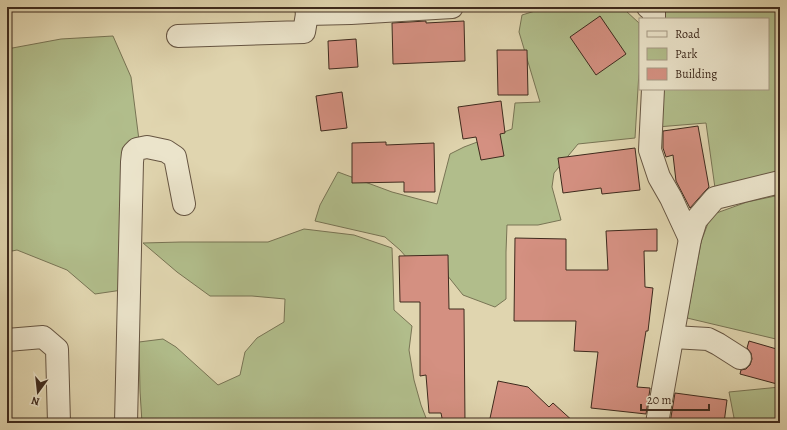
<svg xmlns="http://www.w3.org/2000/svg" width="787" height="430" viewBox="0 0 787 430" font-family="Alegreya,serif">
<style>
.green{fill:#b1bd8b;stroke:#787454}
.building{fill:#d49081;stroke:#3e2a1d}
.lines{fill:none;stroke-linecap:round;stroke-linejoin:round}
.minor-casing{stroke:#665542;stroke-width:24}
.minor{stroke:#ebe4cb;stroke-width:22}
</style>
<rect width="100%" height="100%" fill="#e0d5af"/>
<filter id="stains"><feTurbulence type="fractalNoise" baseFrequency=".005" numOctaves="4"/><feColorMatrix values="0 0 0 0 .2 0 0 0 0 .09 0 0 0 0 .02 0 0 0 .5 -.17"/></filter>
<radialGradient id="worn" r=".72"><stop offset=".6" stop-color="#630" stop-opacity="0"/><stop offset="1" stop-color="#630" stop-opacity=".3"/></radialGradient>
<!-- green -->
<g class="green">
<polygon points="548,7 626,11 639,23 639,72 635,138 578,144 554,173 552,187 561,220 538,225 507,225 506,252 506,299 495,307 463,295 439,265 415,267 400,250 385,237 315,221 320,205 338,172 392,192 437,204 450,154 464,147 512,129 515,103 540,102 519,32 522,15"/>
<polygon points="658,7 780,7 780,173 715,188 706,123 657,127 659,89 768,89 768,19 661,19"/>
<polygon points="113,36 131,77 142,164 129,289 95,294 67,270 17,250 7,252 7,49 61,39"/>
<polygon points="780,195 780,340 687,318 701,242 711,215 747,202"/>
<polygon points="304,229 354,235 392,248 393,276 394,310 412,326 409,350 414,380 421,405 428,423 142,423 140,391 139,342 163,339 176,347 218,385 240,375 245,352 257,338 284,322 285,299 252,296 210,296 177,272 143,243 181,242 268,242"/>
<polygon points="780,387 780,423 735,423 729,392"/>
</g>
<!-- building -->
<g class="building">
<polygon points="600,16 626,54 596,75 570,37"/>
<polygon points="426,21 426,23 464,21 465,61 393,64 392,23"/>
<polygon points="356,39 358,67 329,69 328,41"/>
<polygon points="497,50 527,50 528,95 498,95"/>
<polygon points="342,92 347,128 321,131 316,96"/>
<polygon points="501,101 505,133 500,134 504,156 481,160 476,137 463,139 458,107"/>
<polygon points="698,126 709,187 706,190 690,208 676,181 673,155 666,157 663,148 663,131"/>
<polygon points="386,142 386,145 434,143 435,192 404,192 404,182 352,183 352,143"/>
<polygon points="635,148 640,190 602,194 601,188 563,193 558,158"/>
<polygon points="657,229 657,251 644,251 645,287 653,288 648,331 646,331 637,387 650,388 650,389 646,414 591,408 598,352 574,351 576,321 514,321 515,238 566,239 566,270 608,270 606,231"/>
<polygon points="448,255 449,309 464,309 465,423 443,423 441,413 429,413 426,375 420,376 420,302 400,302 399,256"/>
<polygon points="749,341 780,350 780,373 777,384 740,374 741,370 746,369 750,365 752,359 751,353 747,348"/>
<polygon points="498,381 528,387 549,407 553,403 575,423 489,423"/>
<polygon points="675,393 727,400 724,423 670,423"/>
</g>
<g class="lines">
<defs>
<g id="minor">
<polyline points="306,7 307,14 351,13 452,7"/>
<polyline points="648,7 654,12 654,19"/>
<polyline points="178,36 304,32 307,14"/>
<polyline points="653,89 650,150 659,177 671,198 690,239"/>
<polyline points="673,337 708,339 718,344 740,358"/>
<polyline points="7,340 43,337 57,349 59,423"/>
<polyline points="126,423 132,162 133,153 137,149 147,147 166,151 175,157 184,204"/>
<polyline points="657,423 685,266 690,239 696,220 715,198 780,182"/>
</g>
</defs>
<!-- minor casing -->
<use href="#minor" class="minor-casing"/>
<!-- minor -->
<use href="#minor" class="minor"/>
</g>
<!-- margin -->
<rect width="787" height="430" fill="none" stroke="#e0d5af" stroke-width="24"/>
<rect x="8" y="8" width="771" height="414" fill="none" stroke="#3e2a1d" stroke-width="2"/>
<rect x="12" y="12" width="763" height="406" fill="none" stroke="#3e2a1d"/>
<!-- legend -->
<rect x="639" y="18" width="130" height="72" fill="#ebe4cb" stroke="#a69a85"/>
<rect x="647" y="31" width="20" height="6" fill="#ebe4cb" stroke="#a69a85"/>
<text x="675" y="38" font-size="12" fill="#3e2a1d">Road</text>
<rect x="647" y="48" width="20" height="12" fill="#b1bd8b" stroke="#a69a85"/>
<text x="675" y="58" font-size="12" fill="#3e2a1d">Park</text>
<rect x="647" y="68" width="20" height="12" fill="#d49081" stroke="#a69a85"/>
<text x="675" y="78" font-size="12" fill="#3e2a1d">Building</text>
<!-- north arrow -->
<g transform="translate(38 392) rotate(195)" stroke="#ebe4cb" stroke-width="3" paint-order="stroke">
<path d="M0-3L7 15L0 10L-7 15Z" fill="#3e2a1d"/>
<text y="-6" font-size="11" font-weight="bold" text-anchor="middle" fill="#3e2a1d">N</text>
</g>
<!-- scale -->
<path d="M641 404v6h68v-6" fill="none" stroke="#3e2a1d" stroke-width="2"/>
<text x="647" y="404" font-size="12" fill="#3e2a1d" stroke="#ebe4cb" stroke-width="3" paint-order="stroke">20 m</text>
<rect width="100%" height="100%" filter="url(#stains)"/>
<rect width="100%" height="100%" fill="url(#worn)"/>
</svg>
